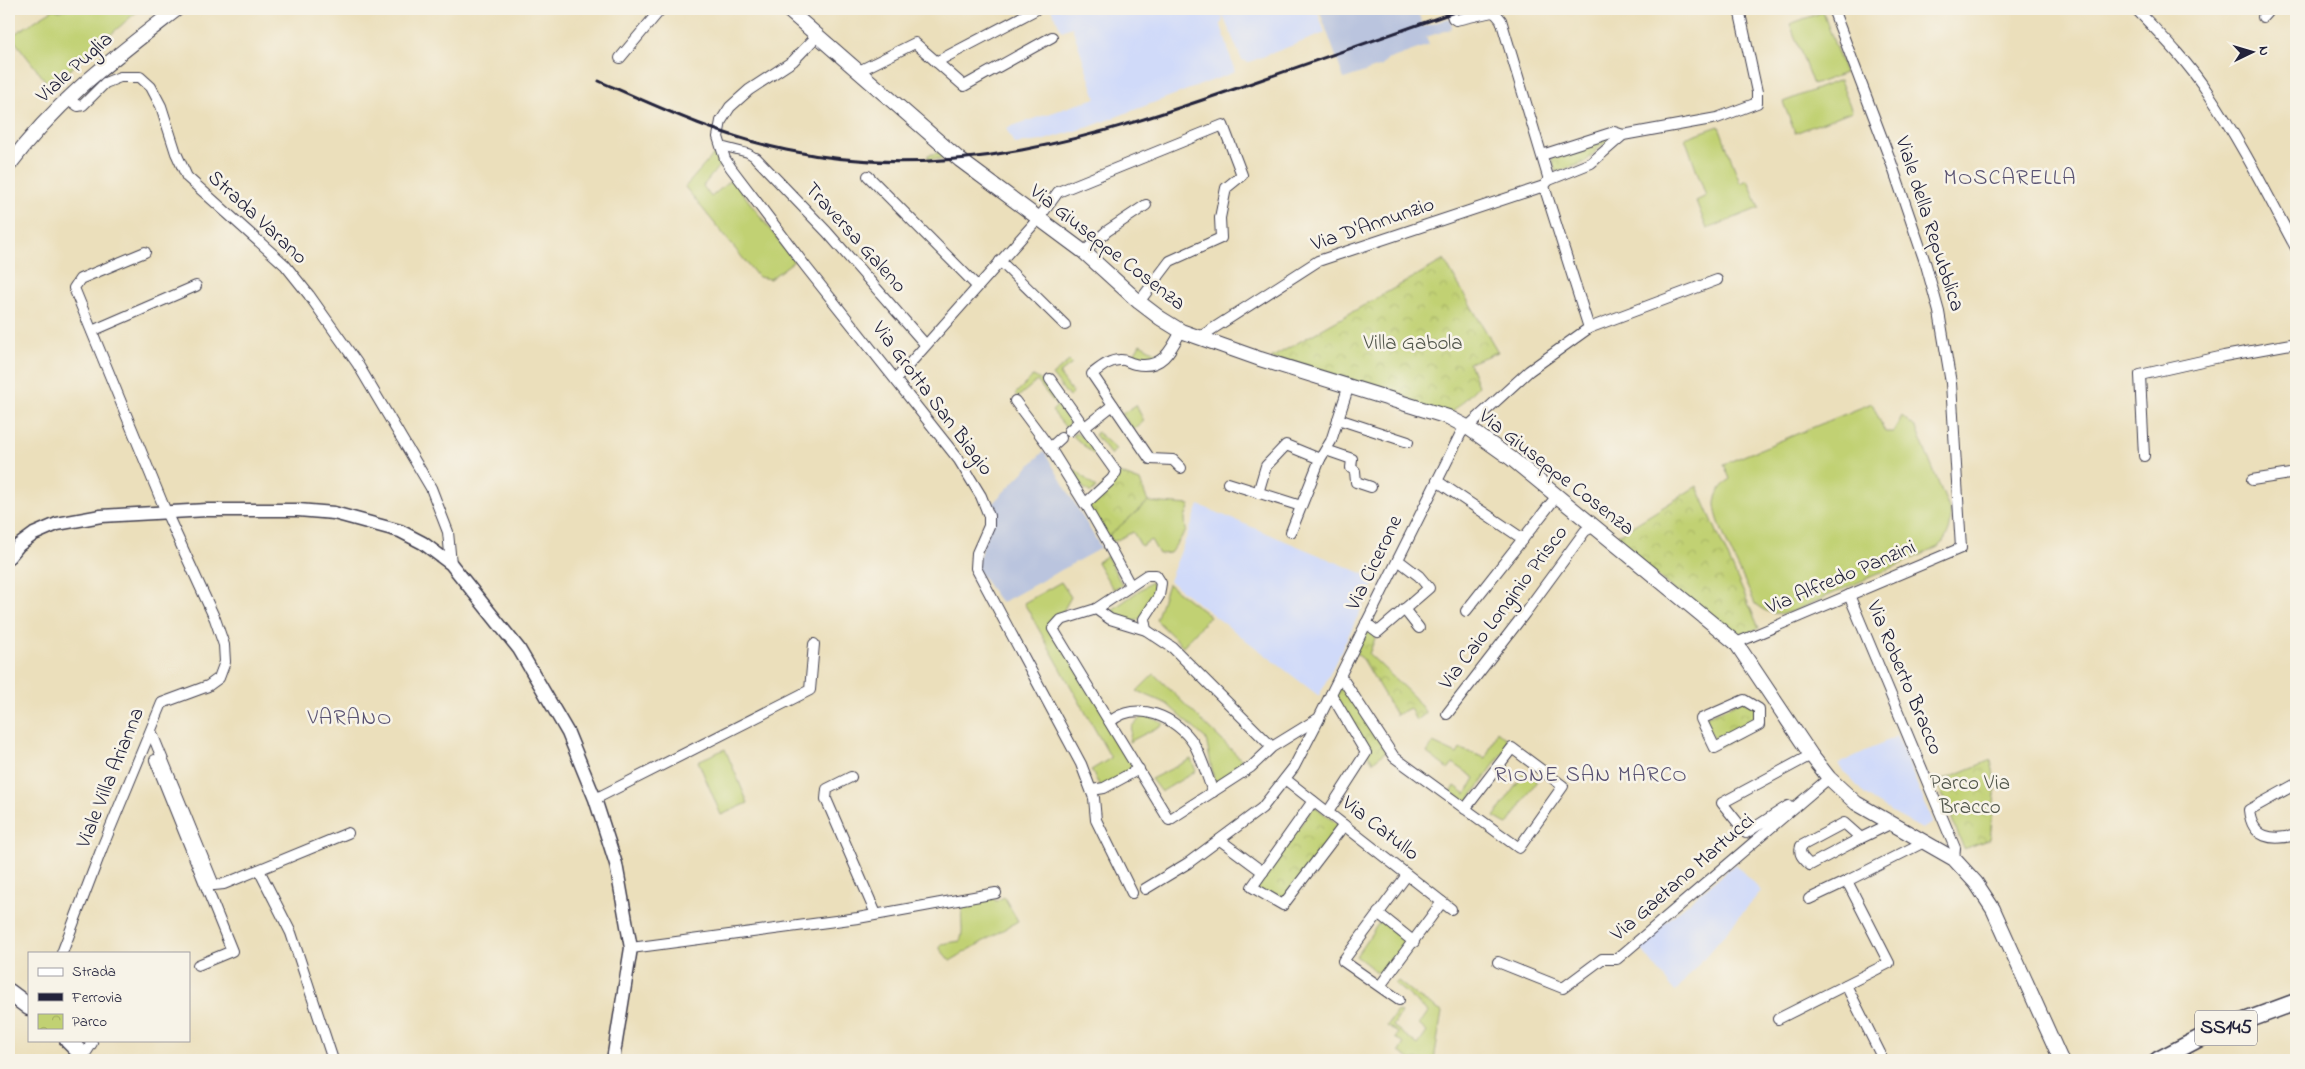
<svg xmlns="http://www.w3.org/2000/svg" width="2305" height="1069" viewBox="0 0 2305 1069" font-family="'Indie Flower',sans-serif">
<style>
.built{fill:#d0daf9}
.industrial{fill:#bac4de}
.grass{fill:#c1d173;stroke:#727a57}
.park{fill:url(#park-crowns);stroke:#727a57}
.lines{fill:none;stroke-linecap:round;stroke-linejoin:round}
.pedestrian-casing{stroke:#403e4e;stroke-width:10}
.minor-casing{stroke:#403e4e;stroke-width:12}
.tertiary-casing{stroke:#403e4e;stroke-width:15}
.secondary-casing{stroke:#403e4e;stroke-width:16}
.trunk-casing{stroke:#403e4e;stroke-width:19}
.pedestrian{stroke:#fff;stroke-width:8}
.minor{stroke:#fff;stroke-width:10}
.tertiary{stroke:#fff;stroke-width:12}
.secondary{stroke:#fff;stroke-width:14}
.trunk{stroke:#fff;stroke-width:16}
.rail{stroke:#22223b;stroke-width:3}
.labels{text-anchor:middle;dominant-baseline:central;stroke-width:5;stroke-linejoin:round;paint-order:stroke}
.shield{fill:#f7f3e8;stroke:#62616f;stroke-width:1}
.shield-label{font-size:20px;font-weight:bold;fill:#22223b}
.street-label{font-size:21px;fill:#22223b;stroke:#f7f3e8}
.park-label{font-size:21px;fill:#52574c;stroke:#f7f3e8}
.neighbourhood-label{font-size:22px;letter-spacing:1px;fill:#5a5372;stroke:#f7f3e8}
</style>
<defs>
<pattern id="park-crowns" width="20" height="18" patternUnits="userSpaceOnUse" patternTransform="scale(1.25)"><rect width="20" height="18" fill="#c1d173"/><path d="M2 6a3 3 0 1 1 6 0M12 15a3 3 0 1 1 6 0" fill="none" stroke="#a6b364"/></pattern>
</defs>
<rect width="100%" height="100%" fill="#f7f3e8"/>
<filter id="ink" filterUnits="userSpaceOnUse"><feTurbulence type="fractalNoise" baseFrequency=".02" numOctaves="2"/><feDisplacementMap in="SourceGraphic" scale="10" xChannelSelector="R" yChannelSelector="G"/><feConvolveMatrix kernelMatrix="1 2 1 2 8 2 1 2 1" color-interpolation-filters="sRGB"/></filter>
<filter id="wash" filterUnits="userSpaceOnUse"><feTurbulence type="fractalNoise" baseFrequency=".0096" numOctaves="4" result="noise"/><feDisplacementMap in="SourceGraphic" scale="20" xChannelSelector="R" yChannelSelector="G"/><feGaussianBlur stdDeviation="1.12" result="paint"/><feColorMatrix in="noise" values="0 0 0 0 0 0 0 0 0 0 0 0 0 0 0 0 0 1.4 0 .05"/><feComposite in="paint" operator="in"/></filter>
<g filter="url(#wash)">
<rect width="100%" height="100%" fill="#ebdfbb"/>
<!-- built -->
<g class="built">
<polygon points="1051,9 1219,9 1223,19 1221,25 1235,72 1089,127 1041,141 1014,144 1006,128 1096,98 1072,27 1062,31"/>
<polygon points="1220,9 1317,9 1325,33 1249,62 1242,60"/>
<polygon points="1199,505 1376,579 1319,696 1169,581"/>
<polygon points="1897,736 1933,823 1922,829 1896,815 1865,795 1838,764"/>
<polygon points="1735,864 1761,891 1675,992 1638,945"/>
</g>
<!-- industrial -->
<g class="industrial">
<polygon points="1319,9 1417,9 1423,27 1449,18 1452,26 1451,29 1426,37 1429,45 1387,60 1382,66 1344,79"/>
<polygon points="1044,451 1101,548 1001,603 976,568 989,526 990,506"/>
</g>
<!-- grass -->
<g class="grass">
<polygon points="54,9 60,11 63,9 140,9 50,87 11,36"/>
<polygon points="1823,12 1845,73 1813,85 1790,24"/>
<polygon points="1840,80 1852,111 1795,133 1783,102"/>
<polygon points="1719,126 1740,183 1748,180 1759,208 1707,229 1696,201 1706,196 1685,138"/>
<polygon points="716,152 722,162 703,186 711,197 732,179 794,261 770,279 758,277 685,187"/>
<polygon points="941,152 946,159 928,159 928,155"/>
<polygon points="1140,344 1162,356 1150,362 1132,358"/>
<polygon points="1069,361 1072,364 1059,374 1073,393 1069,397 1052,375"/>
<path d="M1033,376c17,7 28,29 37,45l-3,8 -15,-18 5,-5 -20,-25 -19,16 -3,-3z"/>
<path d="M1872,403l13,29h9l8,-16 14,12 34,83c2,16 -1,24 -11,36l-148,65c-16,3 -23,2 -36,-8 -9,-22 -39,-78 -40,-99 0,-12 7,-19 15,-26l-6,-15z"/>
<polygon points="1136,405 1144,421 1133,430 1122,414"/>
<polygon points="1097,432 1116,449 1111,455 1095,435"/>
<polygon points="1077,433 1097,451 1093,454 1072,435"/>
<polygon points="1076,470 1096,488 1091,493 1081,486 1074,473"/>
<polygon points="1148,502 1190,505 1185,518 1186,531 1170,553 1159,554 1151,540 1141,546 1133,532 1113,542 1109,535"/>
<polygon points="1107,556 1122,585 1113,589 1097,562"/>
<polygon points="1061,582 1071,597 1053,629 1137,766 1101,788 1091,770 1111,758 1024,603"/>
<polygon points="1151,582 1158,593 1141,618 1133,622 1115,618 1112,610"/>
<polygon points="1168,584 1210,616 1183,646 1156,620"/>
<polygon points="1154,674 1244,762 1216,790 1206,739 1167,704 1137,691"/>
<polygon points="1145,714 1164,724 1129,742 1132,726"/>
<polygon points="1497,731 1510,742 1467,803 1451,793 1455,786 1466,794 1475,778 1453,763 1448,769 1427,753 1433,743 1457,754 1460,749 1486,758"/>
<polygon points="725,749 748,803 721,815 698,761"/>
<polygon points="1191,759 1196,771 1161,792 1151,779"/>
<polygon points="1525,772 1538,779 1508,825 1494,817"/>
<path d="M991,897l5,4 8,-4 14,24 -68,40 -10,-12 1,-5 19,-3c6,-14 -4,-27 7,-40z"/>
<polygon points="1380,921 1408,942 1382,976 1356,956"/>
<polygon points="1398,981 1418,997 1442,1012 1434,1060 1411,1060 1399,1052 1404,1043 1395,1038 1398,1033 1387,1026 1397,1011 1401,1013 1393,1026 1418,1045 1427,1032 1419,1025 1428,1012 1395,984"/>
</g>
<!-- park -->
<g class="park">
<polygon points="1614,135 1615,140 1602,145 1584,163 1556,172 1551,157"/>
<polygon points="1444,260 1498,352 1469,363 1478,386 1448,417 1271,358"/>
<polygon points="1116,472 1140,481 1148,502 1106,538 1085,504"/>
<polygon points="1697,486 1759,628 1732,639 1613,538"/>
<polygon points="1367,628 1376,636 1369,654 1414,697 1426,713 1416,721 1410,708 1396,715 1363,659 1354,652"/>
<polygon points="1341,676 1389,749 1373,762 1332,695"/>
<polygon points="1744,700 1759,709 1759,725 1719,747 1701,719"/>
<polygon points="1991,760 1996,785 1990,839 1964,849 1937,782"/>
<polygon points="1314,806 1340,826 1284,903 1255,889"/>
</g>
</g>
<g filter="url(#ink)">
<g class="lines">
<defs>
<g id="pedestrian">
<polyline points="721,146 748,153 756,158"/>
<polyline points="1085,504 1109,546"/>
</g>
<g id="minor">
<polyline points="1450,9 1453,18 1456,20 1492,12 1496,14 1501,20 1549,180"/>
<path d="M2136,9c25,26 52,53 72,84 33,49 60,103 88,155"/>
<polyline points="2263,17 2270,9"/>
<polyline points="818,35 793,61 749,90 730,107 721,121 718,137 725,159 731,168 806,267 959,460 981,496 989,516 989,526 977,553 976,568 1081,764 1094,798 1096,820 1132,893"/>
<polyline points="620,58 661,9"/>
<polyline points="936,62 1035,10"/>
<polyline points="859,71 915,43 964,86 1052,37"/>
<polyline points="67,98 78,106 83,105 105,83 120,77 140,77 151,87 161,106 176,153 187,177 285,265 309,295 357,363 431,488 448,532 451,564"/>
<polyline points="1542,155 1614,132 1623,135"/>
<polyline points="756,158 827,232 925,344"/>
<polyline points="868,176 977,286"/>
<polyline points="1549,180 1591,163 1623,135 1717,118 1757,103 1757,92 1739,9"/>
<polyline points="1547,182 1544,186 1589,328"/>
<polyline points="1084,252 1107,231 1146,205"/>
<polyline points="1000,261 1065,325"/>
<polyline points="92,331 196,286"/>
<polyline points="1200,337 1318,261 1544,186"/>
<polyline points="896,379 1039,218 1058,192 1223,125 1242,175 1226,188 1220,218 1221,238 1170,261 1139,302"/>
<polyline points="1015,401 1050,448 1085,504 1112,479 1116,472 1050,379"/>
<polyline points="1338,419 1408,442"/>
<polyline points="1085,427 1113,405"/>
<polyline points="1069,431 1080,421"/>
<polyline points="1050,448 1061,438"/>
<polyline points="1326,450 1352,459 1351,468 1355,471 1356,482 1371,487"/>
<polyline points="2144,456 2140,375 2224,356 2296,343"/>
<path d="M1181,468l-8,-8 -23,-1 -58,-85c8,-6 17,-14 28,-14 5,-1 9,3 15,4 26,6 36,-13 46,-33"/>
<polyline points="2252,480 2296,473"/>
<polyline points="1437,481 1523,539"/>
<polyline points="1228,483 1301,506"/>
<polyline points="1258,493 1266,466 1286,445 1320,459"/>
<polyline points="1291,532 1320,459 1331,441 1349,385"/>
<polyline points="1109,546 1130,585"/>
<polyline points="1849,595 1955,848 1954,859"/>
<polyline points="1096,609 1147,575 1156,575 1161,583 1159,596 1144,619 1146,630"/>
<polyline points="1404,609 1419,628"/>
<polyline points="1466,611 1556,497"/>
<polyline points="1366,623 1378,632 1429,588 1419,576 1398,560"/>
<polyline points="1736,643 1961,548 1951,383 1939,312 1926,265 1891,162 1833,9"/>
<polyline points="1340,675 1394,757 1519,848 1563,786 1512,748 1465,809"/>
<polygon points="1744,700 1759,709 1759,725 1715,748 1701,719"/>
<polyline points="1447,714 1525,613 1585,531 1593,527"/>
<path d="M1110,722c26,-23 67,-5 84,22 8,14 13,32 19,48"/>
<polyline points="151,731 214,885 224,884 348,833"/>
<polyline points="1272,747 1173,648 1146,630 1110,619 1096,609 1061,620 1053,629 1169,820 1251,767 1272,747 1319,718 1461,433 1529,371 1589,328 1717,280"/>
<polyline points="155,760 232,951 198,965"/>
<polyline points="851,777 827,789 826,799 876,914"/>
<polyline points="1285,779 1451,909"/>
<path d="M2296,784l-47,26c3,29 23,31 47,25"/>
<polyline points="1092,790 1104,788 1139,769"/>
<polyline points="595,799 810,690 814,644"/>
<polyline points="1313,801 1252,887 1283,905 1344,825"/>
<polyline points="1788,806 1746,833 1722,803 1811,755"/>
<polyline points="1328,812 1366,753 1331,694"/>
<path d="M1861,838l-51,27c-6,-6 -12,-10 -9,-19l43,-23 17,15 31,-15"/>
<polyline points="1220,840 1263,872"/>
<polyline points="259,870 291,933 333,1060"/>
<polyline points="1145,889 1188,863 1262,808 1294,767 1319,719"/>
<polyline points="1809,899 1847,881"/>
<polyline points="1378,913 1414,942"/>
<polyline points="631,948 858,918 996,893"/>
<polyline points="62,953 102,848 162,703 208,686 219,678 225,662 224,645 215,619 166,512 74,288 80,279 145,252"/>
<polyline points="1498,962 1563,988 1602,959 1617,959 1829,778"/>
<polyline points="1846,985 1880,1053"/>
<polyline points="1380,986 1442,902"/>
<polyline points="1399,1000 1343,961 1407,875"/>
<polyline points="1778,1019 1889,963 1847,881 1926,841"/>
<polyline points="81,1060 92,1043 89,1040"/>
</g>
<polyline id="tertiary" points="9,557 19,545 34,534 57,524 101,516 207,510 298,510 334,513 400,531 423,543 451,564 519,649 568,733 595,799 616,864 631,948 613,1060"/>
<g id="secondary">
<polyline points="787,9 960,160 1084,252 1139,302 1160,318 1181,331 1260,359 1448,417 1467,427 1512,459 1736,643 1811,755 1829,778 1856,803 1954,859 1976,883 1993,909 2061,1060"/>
<path d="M9,165c48,-65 105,-107 168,-156"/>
</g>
<g id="trunk">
<polyline points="9,992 29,1007"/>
<polyline points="68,1040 77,1049"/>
<polyline points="2158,1060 2204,1036 2296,1002"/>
</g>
</defs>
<!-- pedestrian casing -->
<use href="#pedestrian" class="pedestrian-casing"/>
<!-- minor casing -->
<use href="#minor" class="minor-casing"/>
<!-- tertiary casing -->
<use href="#tertiary" class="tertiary-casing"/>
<!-- secondary casing -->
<use href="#secondary" class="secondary-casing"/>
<!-- trunk casing -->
<use href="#trunk" class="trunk-casing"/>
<!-- pedestrian -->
<use href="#pedestrian" class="pedestrian"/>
<!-- minor -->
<use href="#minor" class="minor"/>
<!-- tertiary -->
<use href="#tertiary" class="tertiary"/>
<!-- secondary -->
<use href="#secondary" class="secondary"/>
<!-- trunk -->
<use href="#trunk" class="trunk"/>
<!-- rail -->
<path class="rail" d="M599,81c61,27 121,55 187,69 163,35 311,-13 463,-66 72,-25 143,-50 214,-75"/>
</g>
</g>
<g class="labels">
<!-- shield labels -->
<rect class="shield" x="2195" y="1010.5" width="62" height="35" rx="4"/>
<g class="shield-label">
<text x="2226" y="1028">SS145</text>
</g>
<!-- street labels -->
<g class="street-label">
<text transform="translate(75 68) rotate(-42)">Viale Puglia</text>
<text transform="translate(257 218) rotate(43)">Strada Varano</text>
<text transform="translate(1929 224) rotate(72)">Viale della Repubblica</text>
<text transform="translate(1373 225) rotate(-19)">Via D'Annunzio</text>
<text transform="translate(855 238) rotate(48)">Traversa Galeno</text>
<text transform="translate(1107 248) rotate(38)">Via Giuseppe Cosenza</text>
<text transform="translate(932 399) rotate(53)">Via Grotta San Biagio</text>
<text transform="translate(1556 473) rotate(38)">Via Giuseppe Cosenza</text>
<text transform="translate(1375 563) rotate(-64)">Via Cicerone</text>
<text transform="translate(1841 578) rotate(-23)">Via Alfredo Panzini</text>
<text transform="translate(1504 608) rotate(-53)">Via Caio Longinio Prisco</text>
<text transform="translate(1904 678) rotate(67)">Via Roberto Bracco</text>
<text transform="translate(111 778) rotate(-68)">Viale Villa Arianna</text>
<text transform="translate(1380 829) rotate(38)">Via Catullo</text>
<text transform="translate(1683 878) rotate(-41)">Via Gaetano Martucci</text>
</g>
<!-- park labels -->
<g class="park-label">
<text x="1413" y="344">Villa Gabola</text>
<text x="1970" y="784">Parco Via<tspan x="1970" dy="24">Bracco</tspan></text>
</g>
<!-- neighbourhood labels -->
<g class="neighbourhood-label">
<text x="2010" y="179">MOSCARELLA</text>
<text x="350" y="719">VARANO</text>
<text x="1591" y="776">RIONE SAN MARCO</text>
</g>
</g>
<!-- margin -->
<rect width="2305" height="1069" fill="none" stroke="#f7f3e8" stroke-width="30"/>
<!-- legend -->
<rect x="28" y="952" width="162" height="90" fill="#f7f3e8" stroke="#a29fa3"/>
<rect x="38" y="968" width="25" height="8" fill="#ffffff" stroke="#a29fa3"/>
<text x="72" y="976" font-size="15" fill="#22223b">Strada</text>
<rect x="38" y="993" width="25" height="8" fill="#22223b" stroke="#a29fa3"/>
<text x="72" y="1002" font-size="15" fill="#22223b">Ferrovia</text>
<rect x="38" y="1014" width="25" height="15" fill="url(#park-crowns)" stroke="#a29fa3"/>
<text x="72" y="1026" font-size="15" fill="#22223b">Parco</text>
<!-- north arrow -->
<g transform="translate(2252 52) rotate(85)" stroke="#f7f3e8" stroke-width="4" paint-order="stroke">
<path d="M0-4L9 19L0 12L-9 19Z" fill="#22223b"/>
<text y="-8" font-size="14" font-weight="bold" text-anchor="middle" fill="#22223b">N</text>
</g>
</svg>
